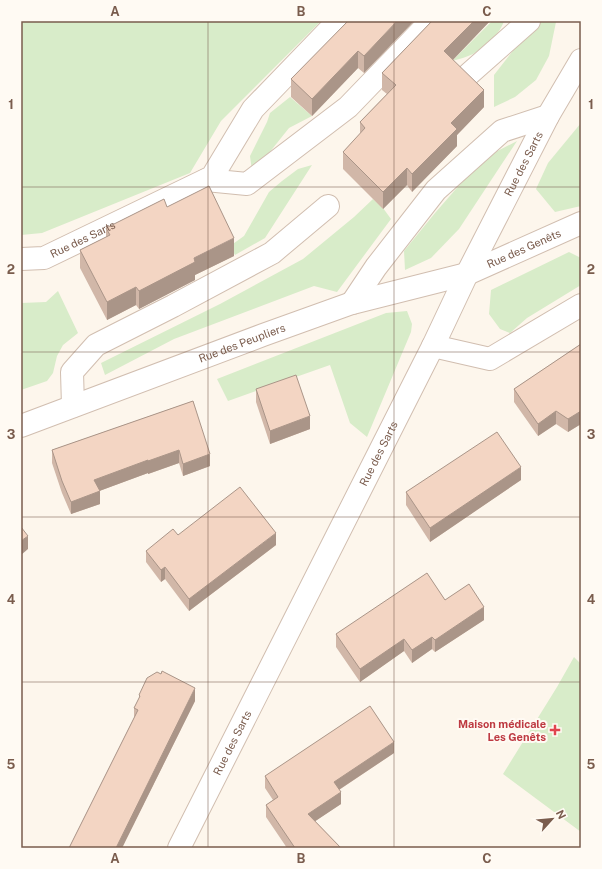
<svg xmlns="http://www.w3.org/2000/svg" width="602" height="869" viewBox="0 0 602 869" font-family="'Public Sans',sans-serif">
<style>
.green{fill:#d8ecc9}
.lines{fill:none;stroke-linecap:round;stroke-linejoin:round}
.minor-casing{stroke:#d1beb0;stroke-width:24}
.minor{stroke:#fff;stroke-width:22}
.wall{fill:#d1b7a8}
.shaded-wall{fill:#aa9588}
.building{fill:#f3d5c3;stroke:#aa9588}
.grid{fill:none;stroke:#7a5c4d;stroke-width:1;stroke-opacity:0.55}
.health-dot{fill:#e0444e;stroke:#fffaf3;stroke-width:1.5}
.labels{text-anchor:middle;dominant-baseline:central;stroke-width:4;stroke-linejoin:round;paint-order:stroke}
.street-label{font-size:11px;fill:#7a5c4d;stroke:#fffaf3}
.health-label{font-size:11px;font-weight:bold;fill:#be3a42;stroke:#fffaf3;text-anchor:end}
.neatline{fill:none;stroke:#7a5c4d;stroke-width:1.5}
.grid-label{font-size:13px;text-anchor:middle;font-weight:bold;fill:#7a5c4d}
</style>
<rect width="100%" height="100%" fill="#fdf6ec"/>
<!-- green -->
<g class="green">
<polygon points="21,21 321,21 221,121 190,173 42,233 21,235"/>
<path d="M492,21h12c-4,13 -19,26 -31,33 -6,3 -14,5 -21,7z"/>
<polygon points="538,21 554,21 556,22 549,56 536,80 515,97 494,107 494,75 530,29"/>
<polygon points="290,97 312,116 289,128 269,153 252,171 250,156 267,122 270,113"/>
<polygon points="581,123 581,206 555,212 536,189 548,163"/>
<polygon points="517,141 459,229 431,258 405,270 404,251 435,213 482,159"/>
<polygon points="312,165 265,238 235,255 230,246 244,236 269,192 282,181 298,169"/>
<polygon points="373,199 383,208 391,219 337,292 314,286 174,339 105,375 101,363 220,304 303,259 354,217"/>
<polygon points="569,252 581,258 581,285 527,318 510,333 500,329 489,314 491,290"/>
<polygon points="58,291 78,333 63,345 57,356 53,373 47,381 21,390 21,303 46,302"/>
<polygon points="407,311 412,324 411,332 367,437 350,423 330,365 228,401 217,379 386,313"/>
<polygon points="574,657 581,664 581,832 503,774 557,687"/>
</g>
<g class="lines">
<defs>
<g id="minor">
<polyline points="469,74 529,21"/>
<polyline points="206,180 247,184 348,107 431,21"/>
<path id="s1" d="M21,259l23,-1 168,-81 41,-68 85,-88"/>
<polyline points="352,303 376,267 436,190 502,131 548,116"/>
<polyline points="433,346 490,359 581,305"/>
<polyline points="73,406 72,372 96,345 173,306 272,253 328,206"/>
<path id="s2" d="M21,426l242,-91 89,-32 115,-29 114,-51"/>
<path id="s3" d="M179,848l254,-502 34,-72 81,-158 33,-56"/>
</g>
</defs>
<!-- minor casing -->
<use href="#minor" class="minor-casing"/>
<!-- minor -->
<use href="#minor" class="minor"/>
</g>
<!-- wall -->
<g class="wall">
<polygon points="414,21 364,73 358,68 312,116 291,97 291,79"/>
<polygon points="432,21 490,21 453,60 484,107 457,135 457,146 412,192 407,185 383,209 343,169 343,152 360,134 360,122 387,94 382,90 382,73"/>
<polygon points="167,207 234,256 195,275 195,280 139,309 136,305 107,320 80,268 80,250 106,237 106,228"/>
<polygon points="581,344 581,424 568,432 556,424 538,436 514,402 514,389"/>
<polygon points="256,389 310,429 270,444 256,402"/>
<polygon points="193,401 210,466 183,476 179,463 148,474 148,473 99,491 100,504 71,514 62,493 52,463 52,450"/>
<polygon points="521,480 430,542 406,505 406,492"/>
<polygon points="178,535 276,545 189,611 165,579 161,582 146,562 146,551"/>
<polygon points="445,600 484,620 435,652 432,649 412,663 404,651 360,682 336,647 336,634"/>
<polygon points="139,695 195,701 122,848 69,848 134,718 134,708 139,699"/>
<polygon points="394,753 339,790 341,804 315,821 341,848 287,848 266,817 266,805 273,800 265,788 265,776"/>
</g>
<!-- shaded-wall -->
<g class="shaded-wall">
<polygon points="397,21 414,21 364,73 364,56"/>
<polygon points="474,21 490,21 444,69 444,51"/>
<polygon points="358,51 358,68 312,116 312,99"/>
<polygon points="484,90 484,107 457,135 457,146 412,192 412,174 451,123"/>
<polygon points="407,168 407,185 383,209 383,192"/>
<polygon points="234,238 234,256 195,275 195,280 139,309 139,291 194,258"/>
<polygon points="136,287 136,305 107,320 107,302"/>
<polygon points="556,411 556,424 538,436 538,424"/>
<polygon points="581,411 581,424 568,432 568,419"/>
<polygon points="310,416 310,429 270,444 270,431"/>
<polygon points="179,450 179,463 148,474 148,461"/>
<polygon points="210,454 210,466 183,476 183,464"/>
<polygon points="148,460 148,473 94,493 94,480"/>
<polygon points="521,467 521,480 430,542 430,528"/>
<polygon points="100,491 100,504 71,514 71,502"/>
<polygon points="276,533 276,545 189,611 189,599"/>
<polygon points="28,536 28,549 21,555 21,541"/>
<polygon points="165,567 165,579 161,582 161,570"/>
<polygon points="484,607 484,620 435,652 435,640"/>
<polygon points="432,637 432,649 412,663 412,650"/>
<polygon points="404,639 404,651 360,682 360,669"/>
<polygon points="195,688 195,701 122,848 116,848"/>
<polygon points="394,742 394,753 334,793 334,782"/>
<polygon points="341,792 341,804 308,826 308,814"/>
</g>
<!-- building -->
<g class="building">
<polygon points="348,21 397,21 364,56 358,51 312,99 291,79"/>
<polygon points="432,21 474,21 444,51 484,90 451,123 457,129 412,174 407,168 383,192 343,152 365,128 360,122 396,85 382,73"/>
<polygon points="209,186 234,238 194,258 195,262 139,291 136,287 107,302 80,250 110,235 106,228 164,199 167,207"/>
<polygon points="581,344 581,411 568,419 556,411 538,424 514,389"/>
<polygon points="296,375 310,416 270,431 256,389"/>
<polygon points="193,401 210,454 183,464 179,450 148,461 148,460 94,480 100,491 71,502 62,481 52,450"/>
<polygon points="497,432 521,467 430,528 406,492"/>
<polygon points="240,487 276,533 189,599 165,567 161,570 146,551 173,529 178,535"/>
<polygon points="21,527 28,536 21,541"/>
<polygon points="427,573 445,600 469,584 484,607 435,640 432,637 412,650 404,639 360,669 336,634"/>
<polygon points="162,671 195,688 116,848 69,848 138,710 134,708 140,696 139,695 147,678 157,672 161,674"/>
<polygon points="370,706 394,742 334,782 341,792 308,814 341,848 295,848 266,805 278,797 265,776"/>
</g>
<!-- grid -->
<path class="grid" d="M208,21v827M394,21v827M21,187h560M21,352h560M21,517h560M21,682h560"/>
<!-- markers -->
<path class="health-dot" d="M553 724h4v4h4v4h-4v4h-4v-4h-4v-4h4z"/>
<g class="labels">
<!-- street labels -->
<g class="street-label">
<text stroke="none"><textPath href="#s3" startOffset="766">Rue des Sarts</textPath></text>
<text stroke="none"><textPath href="#s1" startOffset="66">Rue des Sarts</textPath></text>
<text stroke="none"><textPath href="#s2" startOffset="534">Rue des Genêts</textPath></text>
<text stroke="none"><textPath href="#s2" startOffset="236">Rue des Peupliers</textPath></text>
<text stroke="none"><textPath href="#s3" startOffset="442">Rue des Sarts</textPath></text>
<text stroke="none"><textPath href="#s3" startOffset="118">Rue des Sarts</textPath></text>
</g>
<!-- health labels -->
<g class="health-label">
<text x="546" y="724">Maison médicale<tspan x="546" dy="13">Les Genêts</tspan></text>
</g>
</g>
<!-- border -->
<rect width="602" height="869" fill="none" stroke="#fffaf3" stroke-width="44"/>
<!-- north arrow -->
<g transform="translate(552 819) rotate(63)" stroke="#fffaf3" stroke-width="3" paint-order="stroke">
<path d="M0-3L7 15L0 10L-7 15Z" fill="#7a5c4d"/>
<text y="-6" font-size="11" font-weight="bold" text-anchor="middle" fill="#7a5c4d">N</text>
</g>
<rect x="22" y="22" width="558" height="825" class="neatline"/>
<g class="grid-label">
<text x="115" y="16">A</text>
<text x="301" y="16">B</text>
<text x="487" y="16">C</text>
<text x="11" y="109">1</text>
<text x="591" y="109">1</text>
<text x="11" y="274">2</text>
<text x="591" y="274">2</text>
<text x="11" y="439">3</text>
<text x="591" y="439">3</text>
<text x="11" y="604">4</text>
<text x="591" y="604">4</text>
<text x="11" y="769">5</text>
<text x="591" y="769">5</text>
<text x="115" y="863">A</text>
<text x="301" y="863">B</text>
<text x="487" y="863">C</text>
</g>
</svg>
